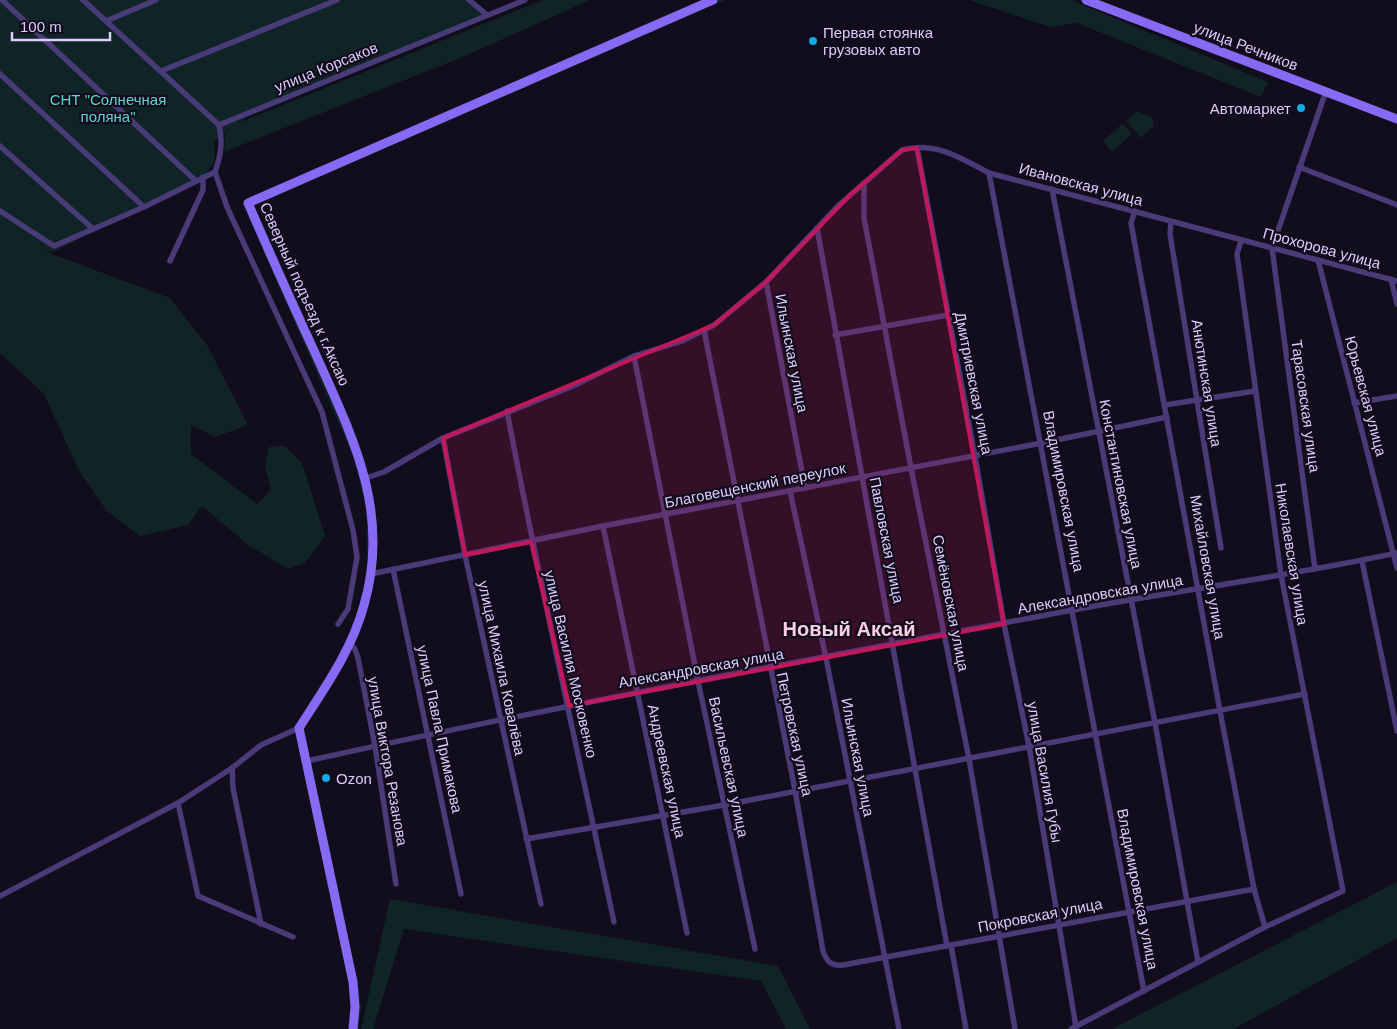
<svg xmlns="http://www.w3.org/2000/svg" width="1397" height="1029" viewBox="0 0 1397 1029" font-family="Arial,sans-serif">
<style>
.green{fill:#102326}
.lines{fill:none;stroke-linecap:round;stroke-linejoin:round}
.street{stroke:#483b78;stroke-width:5.5}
.secondary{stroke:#866af4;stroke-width:9}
.marked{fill:#c2185b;fill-opacity:0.2;stroke:#c2185b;stroke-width:4;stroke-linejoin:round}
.poi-dot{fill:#10a9e3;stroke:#120d1c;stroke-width:2}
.labels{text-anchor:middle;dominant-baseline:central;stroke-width:4.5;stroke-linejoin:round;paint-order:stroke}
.poi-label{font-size:15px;fill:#daccfb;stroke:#120d1c;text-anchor:start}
.street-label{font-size:15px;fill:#daccfb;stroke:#120d1c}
.park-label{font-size:15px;fill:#5ed5cc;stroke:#120d1c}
.district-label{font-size:20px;font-weight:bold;fill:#fbcee3;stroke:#120d1c}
</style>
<rect width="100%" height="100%" fill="#120d1c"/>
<!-- green -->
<g class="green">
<polygon points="0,0 473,0 491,15 249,116 238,123 543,0 590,0 465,56 224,152 225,135 231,128 214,141 215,160 203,180 52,252 44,249 52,254 170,298 207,345 248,425 215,437 191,425 191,454 257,504 271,490 265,466 269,447 285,446 302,463 325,536 305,563 288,569 248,545 202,506 188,525 140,536 106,510 79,471 44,394 0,353"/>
<polygon points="701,0 706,0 257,196 257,194"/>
<polygon points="720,0 725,0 260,203 260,201"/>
<polygon points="969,0 1071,0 1268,82 1261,97 1077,23 1050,27"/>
<polygon points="1137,111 1152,117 1154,126 1141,138 1126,121"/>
<polygon points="1123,123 1132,134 1112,152 1103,141"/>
<polygon points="257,212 351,422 370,473 255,213"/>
<polygon points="250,215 355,455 368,509 369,560 367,560 367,511 353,456 248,216"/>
<polygon points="312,764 359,989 361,1010 358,1029 356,1029 358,1021"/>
<polygon points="1397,882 1397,938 1234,1029 1112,1029"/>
<polygon points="390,899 778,966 810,1029 786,1029 761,981 404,929 373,1029 361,1029"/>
</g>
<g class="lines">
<!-- street -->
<g class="street">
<polyline points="2,0 196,181"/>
<polyline points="83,0 219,125"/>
<polyline points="469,0 486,14"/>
<polyline points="106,21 156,0"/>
<polyline points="161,71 337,0"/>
<polyline points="0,74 144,207"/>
<polyline points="0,146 92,228"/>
<polyline points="917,148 975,456 1004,624 1029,746 1076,1027"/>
<polyline points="1299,167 1397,205"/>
<polyline points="215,172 227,207 322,412 353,530 357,557 348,609 338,624"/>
<path d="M215,172c6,-17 8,-30 4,-47l306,-125"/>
<polyline points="989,173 1144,991"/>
<polyline points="864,183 864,218 911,468 969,759 1015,1029"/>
<polyline points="1052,189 1155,723 1198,962"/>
<polyline points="0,211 54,246 144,207 215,172"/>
<polyline points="1135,211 1131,223 1220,711 1254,889 1265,927"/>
<polyline points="1171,222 1170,234 1221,548"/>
<polyline points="817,228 947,946"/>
<polyline points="1318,260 1397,568"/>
<polyline points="170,261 203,190 203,177"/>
<polyline points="1391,279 1397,304"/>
<polyline points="766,282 805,488"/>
<path d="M704,330l91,460 28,161c4,11 8,15 20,14l411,-76"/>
<polyline points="835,335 948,315"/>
<polyline points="634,356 698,681 755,949"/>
<polyline points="1354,403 1397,396"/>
<polyline points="1165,405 1255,391"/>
<path d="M507,411c32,171 71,341 107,511"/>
<polyline points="443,438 465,555 541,904"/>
<path d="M366,478l18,-6 59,-34 130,-52 61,-30 48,-15 32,-16 52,-43 73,-77 63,-55c32,-9 60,8 87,23l408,108"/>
<polyline points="790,491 826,658 899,1029"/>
<polyline points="603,526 687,933"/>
<polyline points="1362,561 1397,731"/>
<polyline points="393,569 461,894"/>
<polyline points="1315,569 1272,248 1326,91"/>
<polyline points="371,574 603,526 1042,443 1167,417"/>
<polyline points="350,644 355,649 358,658 375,746 396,884"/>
<path d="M307,761c254,-56 510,-103 766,-151 108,-20 217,-34 324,-57"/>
<polyline points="232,768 233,788 261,924"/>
<polyline points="178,803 198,896 293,937"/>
<polyline points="526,839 724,805 1305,694"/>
<polyline points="0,896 178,803 232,768 261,745 299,728"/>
<polyline points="951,945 966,1029"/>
<polyline points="1071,1029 1265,927 1343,891 1281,575 1237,254 1241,241"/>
</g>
<!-- secondary -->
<g class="secondary">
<polyline points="1086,0 1397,119"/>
<path d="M353,1029l2,-22 -2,-25 -54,-254c25,-39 53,-78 65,-123 27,-93 -11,-167 -48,-250 -23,-50 -46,-101 -68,-152l465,-203"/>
</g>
</g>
<!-- marked area -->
<path class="marked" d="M917,148l87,476 -435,82 -38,-164 -66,13 -22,-117 271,-113 52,-43 84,-87 52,-45z"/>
<!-- markers -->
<g class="poi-dot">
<circle cx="813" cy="41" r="5"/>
<circle cx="1301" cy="108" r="5"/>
<circle cx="326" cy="778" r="5"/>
</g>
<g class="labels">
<!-- poi labels -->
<g class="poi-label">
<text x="823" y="32">Первая стоянка<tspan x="823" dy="17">грузовых авто</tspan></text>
<text x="1291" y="108" text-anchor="end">Автомаркет</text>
<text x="336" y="778">Ozon</text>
</g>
<!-- street labels -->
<g class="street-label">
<text transform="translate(1246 46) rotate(21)">улица Речников</text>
<text transform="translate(326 67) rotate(-22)">улица Корсаков</text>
<text transform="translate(1081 184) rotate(15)">Ивановская улица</text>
<text transform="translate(1322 248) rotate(15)">Прохорова улица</text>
<text transform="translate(305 294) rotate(66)">Северный подъезд к г.Аксаю</text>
<text transform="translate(792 353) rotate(79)">Ильинская улица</text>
<text transform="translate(974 383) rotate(79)">Дмитриевская улица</text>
<text transform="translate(1207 383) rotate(81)">Анютинская улица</text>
<text transform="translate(1366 396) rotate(75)">Юрьевская улица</text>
<text transform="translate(1306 406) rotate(82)">Тарасовская улица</text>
<text transform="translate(1121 484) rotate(79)">Константиновская улица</text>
<text transform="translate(755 485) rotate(-11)">Благовещенский переулок</text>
<text transform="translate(1064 491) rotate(79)">Владимировская улица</text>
<text transform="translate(887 540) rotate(79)">Павловская улица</text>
<text transform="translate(1292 554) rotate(81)">Николаевская улица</text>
<text transform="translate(1208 567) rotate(80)">Михайловская улица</text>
<text transform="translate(1100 594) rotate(-10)">Александровская улица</text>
<text transform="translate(951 603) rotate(79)">Семёновская улица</text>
<text transform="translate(571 664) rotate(77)">улица Василия Московенко</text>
<text transform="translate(502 668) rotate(78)">улица Михаила Ковалёва</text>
<text transform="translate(701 668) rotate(-10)">Александровская улица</text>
<text transform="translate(440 729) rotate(78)">улица Павла Примакова</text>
<text transform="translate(795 734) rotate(78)">Петровская улица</text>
<text transform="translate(858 757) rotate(79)">Ильинская улица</text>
<text transform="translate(388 761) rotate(80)">улица Виктора Резанова</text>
<text transform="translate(729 767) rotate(78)">Васильевская улица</text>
<text transform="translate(667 771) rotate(78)">Андреевская улица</text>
<text transform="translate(1045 772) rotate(80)">улица Василия Губы</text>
<text transform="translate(1138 889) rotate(79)">Владимировская улица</text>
<text transform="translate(1040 915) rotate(-11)">Покровская улица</text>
</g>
<!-- park labels -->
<g class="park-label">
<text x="108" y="99">СНТ "Солнечная<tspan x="108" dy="17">поляна"</tspan></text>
</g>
<!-- district labels -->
<g class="district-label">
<text x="849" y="629">Новый Аксай</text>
</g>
</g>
<!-- scale -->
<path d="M12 32v8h98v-8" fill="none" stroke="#daccfb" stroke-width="2.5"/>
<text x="20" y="32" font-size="15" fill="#daccfb" stroke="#120d1c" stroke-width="4" paint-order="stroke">100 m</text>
</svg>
